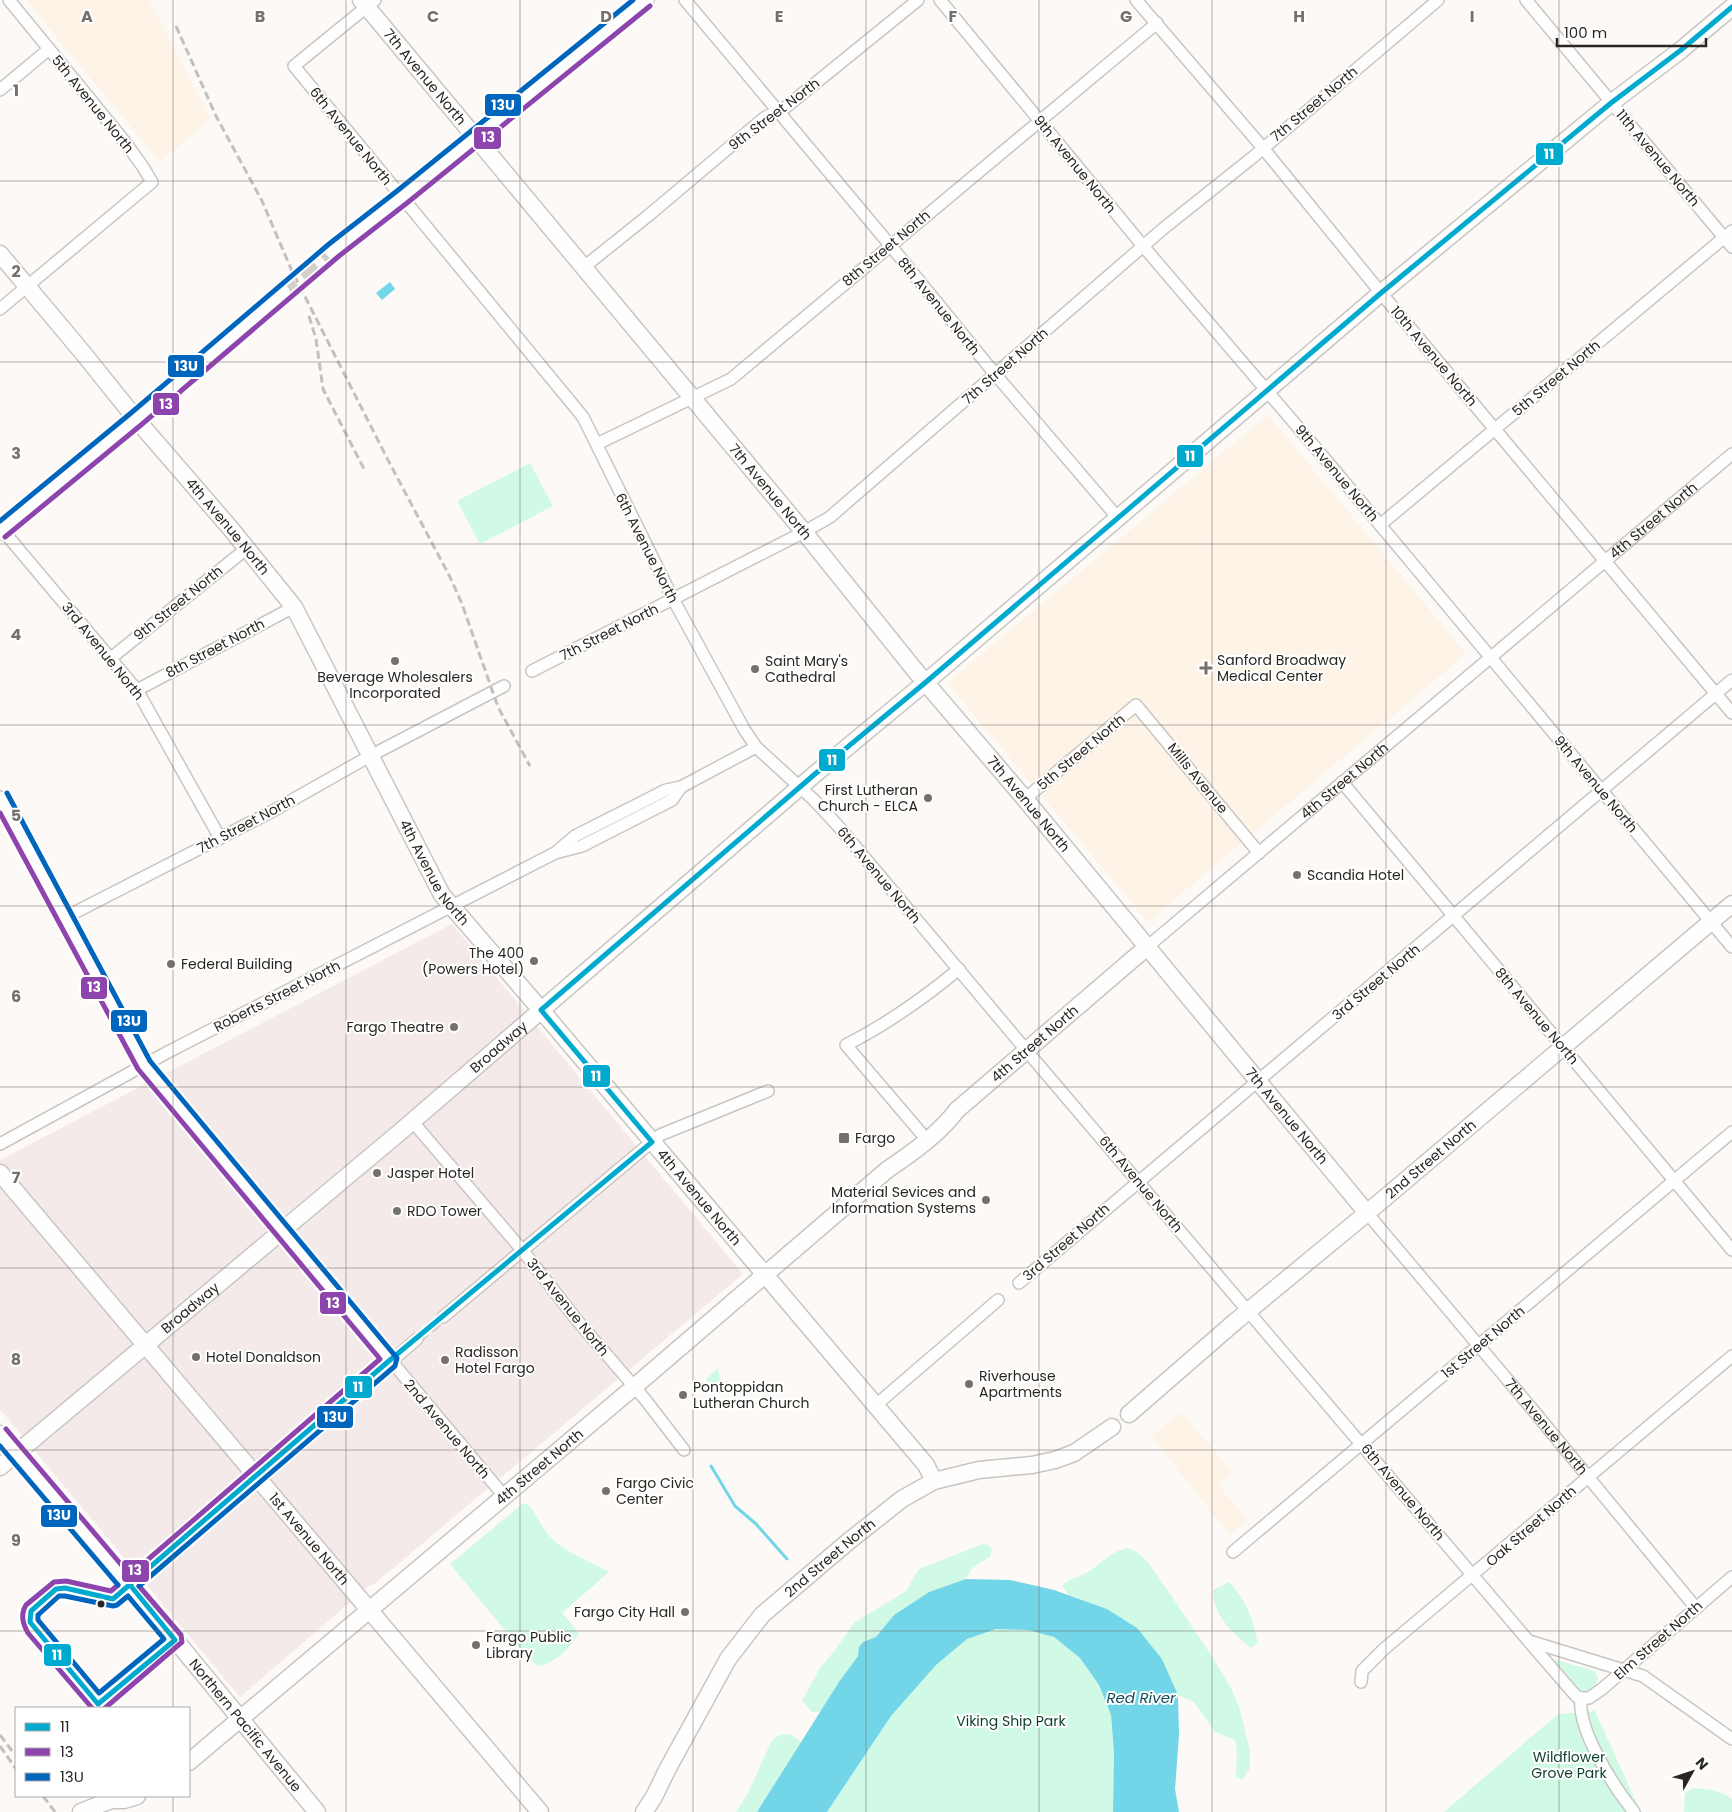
<svg xmlns="http://www.w3.org/2000/svg" width="1732" height="1812" viewBox="0 0 1732 1812" font-family="Poppins,sans-serif">
<style>
.commercial{fill:#f4eaea}
.built{fill:#fdf4e7}
.green{fill:#d1fae6}
.water{fill:#73d5e8}
.lines{fill:none;stroke-linecap:round;stroke-linejoin:round}
.stream{stroke:#73d5e8;stroke-width:3}
.street-tunnel{stroke:#d2cfcc;stroke-width:11;stroke-dasharray:11 5.5;stroke-linecap:butt}
.primary-tunnel{stroke:#d2cfcc;stroke-width:18;stroke-dasharray:18 9;stroke-linecap:butt}
.street-casing{stroke:#c9c6c2;stroke-width:14}
.secondary-casing{stroke:#c9c6c2;stroke-width:19}
.primary-casing{stroke:#c9c6c2;stroke-width:20}
.street{stroke:#fffefe;stroke-width:11}
.secondary{stroke:#fffefe;stroke-width:16}
.primary{stroke:#fffefe;stroke-width:18}
.rail{stroke:#c1c1c0;stroke-width:3;stroke-dasharray:8 4;stroke-linecap:butt}
.bus-1-casing{stroke:#fff;stroke-width:9}
.bus-2-casing{stroke:#fff;stroke-width:9}
.bus-3-casing{stroke:#fff;stroke-width:9}
.bus-1{stroke:#00a9ce;stroke-width:5}
.bus-2{stroke:#8e44ad;stroke-width:5}
.bus-3{stroke:#0065bd;stroke-width:5}
.grid{fill:none;stroke:#74706c;stroke-width:1;stroke-opacity:0.55}
.poi-dot{fill:#74706c;stroke:#fff;stroke-width:2}
.bus-dot{fill:#2a2722;stroke:#fff;stroke-width:2}
.labels{text-anchor:middle;dominant-baseline:central;stroke-width:4;stroke-linejoin:round;paint-order:stroke}
.street-label{font-size:14px;fill:#2a2722;stroke:#fff}
.poi-label{font-size:14px;fill:#2a2722;stroke:#fff;text-anchor:start}
.park-label{font-size:14px;fill:#0d3e2d;stroke:#fff}
.water-label{font-size:15px;font-style:italic;fill:#114c58;stroke:#fff}
.grid-label{font-size:16px;text-anchor:middle;font-weight:bold;fill:#74706c;stroke:#fff;stroke-width:4;stroke-linejoin:round;paint-order:stroke}
.line-badge{stroke:#fff;stroke-width:2}
.badge-label{font-size:14px;text-anchor:middle;font-weight:bold;fill:#fff}
</style>
<rect width="100%" height="100%" fill="#fcf9f6"/>
<!-- commercial -->
<polygon class="commercial" points="452,924 743,1274 373,1585 369,1586 240,1697 0,1409 0,1160"/>
<!-- built -->
<g class="built">
<polygon points="26,0 149,0 211,119 160,162"/>
<polygon points="1268,415 1466,654 1148,922 947,683"/>
<polygon points="1181,1412 1233,1472 1218,1485 1248,1520 1230,1535 1151,1436"/>
</g>
<!-- green -->
<g class="green">
<polygon points="530,463 553,506 480,544 457,501"/>
<polygon points="718,1368 721,1382 714,1388 706,1379"/>
<path d="M522,1504h5c10,8 12,20 20,29 16,19 41,27 62,39l-47,41 17,20c-8,15 -24,30 -41,33l-10,-8 -78,-94z"/>
<polygon points="983,1544 989,1545 992,1550 990,1557 972,1568 966,1579 929,1592 894,1615 876,1637 863,1642 859,1647 858,1656 820,1712 812,1712 802,1701 820,1668 835,1650 854,1623 906,1591 919,1569"/>
<path d="M1127,1548l10,4 10,9 19,27 47,70 19,32 8,20 10,42v16l-8,12 -6,-3 1,-25 -2,-12 -20,-8 -21,-30 -16,-7 -16,-36 -55,-50 -38,-14 -7,-9c8,-8 15,-8 24,-13 15,-8 23,-21 41,-25z"/>
<path d="M1229,1582c18,19 23,36 29,61l-7,5c-18,-14 -39,-34 -38,-58z"/>
<polygon points="996,1629 1028,1630 1054,1637 1080,1658 1099,1685 1111,1715 1114,1752 1113,1812 827,1812 891,1716 936,1665 967,1639"/>
<path d="M1556,1660l39,11 3,8c-2,8 -9,14 -18,13l-25,-29z"/>
<polygon points="1595,1711 1638,1806 1642,1812 1444,1812 1558,1714"/>
<polygon points="790,1734 801,1742 757,1812 736,1812 748,1793 771,1742 779,1735"/>
<path d="M1693,1788c14,1 27,2 39,11v13h-48l1,-19z"/>
</g>
<!-- water -->
<g class="water">
<polygon points="390,282 395,289 382,300 376,293"/>
<polygon points="966,1579 1010,1580 1054,1590 1107,1609 1137,1628 1162,1659 1178,1695 1179,1735 1175,1789 1179,1812 1113,1812 1114,1752 1111,1715 1099,1685 1080,1658 1054,1637 1028,1630 996,1629 967,1639 936,1665 891,1716 827,1812 757,1812 839,1682 858,1656 859,1647 863,1642 876,1637 894,1615 929,1592"/>
</g>
<g class="lines">
<!-- stream -->
<polyline class="stream" points="711,1466 735,1506 756,1524 787,1559"/>
<!-- street-tunnel -->
<polyline class="street-tunnel" points="417,1339 443,1317"/>
<!-- primary-tunnel -->
<polyline class="primary-tunnel" points="281,293 334,250"/>
<defs>
<g id="street">
<polyline points="375,0 294,66 583,417 673,599 744,729 756,747 814,800 839,827 1026,1050 1537,1651 1576,1696 1581,1698"/>
<polyline points="685,0 890,245 995,374 1118,518"/>
<polyline points="940,0 1143,246 1326,460 1732,947"/>
<polyline points="1136,0 1263,148 1381,293 1732,713"/>
<polyline points="1526,0 1732,247"/>
<polyline points="0,90 49,49"/>
<polyline points="584,267 649,215 764,118 786,107 918,0"/>
<polyline points="0,309 152,182 143,167 125,142 9,0"/>
<polyline points="597,444 731,379 1157,23"/>
<polyline points="1380,525 1732,231"/>
<polyline points="0,527 137,690 220,838"/>
<polyline points="111,658 246,549"/>
<polyline points="532,671 804,532 830,517 1164,228 1253,157 1438,0"/>
<polyline points="137,690 294,607"/>
<polyline points="1342,782 1732,1250"/>
<polyline points="0,797 144,1065 504,1496"/>
<polyline points="1025,799 1136,705 1259,853"/>
<polyline points="559,852 582,846 672,800 681,787"/>
<polyline points="66,917 271,812 370,756 504,686"/>
<path id="s1" d="M1147,947l585,-493"/>
<polyline points="412,1121 523,1251 576,1319 644,1398 684,1450"/>
<path d="M921,1133l-75,-88c41,-21 78,-47 113,-76"/>
<polyline points="0,1144 168,1052 555,853 575,836 666,790 681,787 756,747"/>
<path id="s2" d="M1367,1213l166,197 163,198"/>
<polyline points="1019,1283 1732,680"/>
<polyline points="443,1317 660,1135 768,1091"/>
<polyline points="876,1405 998,1300"/>
<polyline points="1233,1552 1732,1132"/>
<polyline points="130,1585 417,1339"/>
<polyline points="1529,1641 1643,1676 1732,1739"/>
<polyline points="1361,1682 1362,1671 1384,1649 1732,1356"/>
<polyline points="1581,1698 1589,1698 1602,1689 1732,1577"/>
<path d="M1581,1698c-4,32 33,89 53,114"/>
</g>
<g id="secondary">
<path id="s3" d="M361,0l443,532 110,137 111,130 342,414"/>
<path id="s4" d="M0,254l83,99 53,66 95,110 63,78 148,288 99,115 385,455 8,16"/>
<path id="s5" d="M0,1173l540,639"/>
<path id="s6" d="M1129,1414l107,-93 131,-108 365,-309"/>
<path id="s7" d="M0,1434l130,151 187,227"/>
<path id="s8" d="M0,1467l400,-335 415,-358 111,-92 455,-389 230,-190 70,-53 51,-43"/>
<path id="s9" d="M189,1762l445,-375 253,-217c25,-17 52,-36 70,-60l190,-163"/>
<polyline points="81,1812 111,1800 124,1800 137,1796"/>
<path id="s10" d="M644,1812l10,-15 13,-27 61,-111 34,-44 87,-74 53,-42 32,-18 45,-11 53,-5 23,-5 19,-7 38,-26"/>
</g>
<g id="primary">
<polyline points="334,250 402,197 645,0"/>
<polyline points="0,531 136,419 281,293"/>
</g>
</defs>
<!-- street casing -->
<use href="#street" class="street-casing"/>
<!-- secondary casing -->
<use href="#secondary" class="secondary-casing"/>
<!-- primary casing -->
<use href="#primary" class="primary-casing"/>
<!-- street -->
<use href="#street" class="street"/>
<!-- secondary -->
<use href="#secondary" class="secondary"/>
<!-- primary -->
<use href="#primary" class="primary"/>
<!-- rail -->
<g class="rail">
<polyline points="176,26 216,116 262,201 292,271 389,462 450,577 462,604 498,707 530,766"/>
<polyline points="309,316 316,339 323,389 364,469"/>
<polyline points="0,1735 12,1751"/>
<polyline points="0,1746 16,1769"/>
<polyline points="43,1796 55,1812"/>
</g>
<defs>
<polyline id="bus-1" points="130,1585 175,1640 98,1704 30,1622 31,1611 56,1589 65,1588 113,1599 390,1360 652,1142 541,1010 815,774 926,682 1381,293 1611,103 1681,50 1732,7"/>
<g id="bus-2">
<polyline points="5,537 141,425 339,256 407,203 650,6"/>
<polyline points="0,813 138,1069 380,1359 130,1575 6,1429"/>
<path d="M92,1708l-64,-75c-5,-9 -8,-18 -2,-28l28,-23 12,-1 45,10 7,-6"/>
<polyline points="105,1708 182,1642 181,1635 139,1586"/>
</g>
<g id="bus-3">
<polyline points="0,521 131,413 329,244 397,191 633,0"/>
<polyline points="7,793 150,1061 397,1358 395,1366 139,1586"/>
<polyline points="0,1446 118,1585"/>
<polygon points="59,1596 65,1596 113,1606 117,1605 128,1596 164,1639 99,1693 38,1620 38,1615"/>
</g>
</defs>
<!-- bus-1 casing -->
<use href="#bus-1" class="bus-1-casing"/>
<!-- bus-2 casing -->
<use href="#bus-2" class="bus-2-casing"/>
<!-- bus-3 casing -->
<use href="#bus-3" class="bus-3-casing"/>
<!-- bus-1 -->
<use href="#bus-1" class="bus-1"/>
<!-- bus-2 -->
<use href="#bus-2" class="bus-2"/>
<!-- bus-3 -->
<use href="#bus-3" class="bus-3"/>
</g>
<!-- grid -->
<path class="grid" d="M173,0v1708M346,0v1812M520,0v1812M693,0v1812M866,0v1812M1039,0v1812M1212,0v1812M1386,0v1812M1559,0v1812M0,181h1732M0,362h1732M0,544h1732M0,725h1732M0,906h1732M0,1087h1732M0,1268h1732M0,1450h1732M0,1631h1732M173,1796v16"/>
<!-- markers -->
<g class="poi-dot">
<circle cx="395" cy="661" r="5"/>
<path d="M1203.5 660.5h5v5h5v5h-5v5h-5v-5h-5v-5h5z"/>
<circle cx="755" cy="669" r="5"/>
<circle cx="928" cy="798" r="5"/>
<circle cx="1297" cy="875" r="5"/>
<circle cx="534" cy="961" r="5"/>
<circle cx="171" cy="964" r="5"/>
<circle cx="454" cy="1027" r="5"/>
<rect x="838" y="1132" width="12" height="12" rx="2.5"/>
<circle cx="377" cy="1173" r="5"/>
<circle cx="986" cy="1200" r="5"/>
<circle cx="397" cy="1211" r="5"/>
<circle cx="196" cy="1357" r="5"/>
<circle cx="445" cy="1360" r="5"/>
<circle cx="969" cy="1384" r="5"/>
<circle cx="683" cy="1395" r="5"/>
<circle cx="606" cy="1491" r="5"/>
<circle cx="685" cy="1612" r="5"/>
<circle cx="476" cy="1645" r="5"/>
</g>
<circle class="bus-dot" cx="101" cy="1604" r="4.5"/>
<g class="labels">
<!-- street labels -->
<g class="street-label">
<text stroke="none"><textPath href="#s3" startOffset="100">7th Avenue North</textPath></text>
<text transform="translate(93 104) rotate(51)">5th Avenue North</text>
<text transform="translate(1314 104) rotate(-40)">7th Street North</text>
<text transform="translate(774 114) rotate(-37)">9th Street North</text>
<text transform="translate(351 136) rotate(51)">6th Avenue North</text>
<text transform="translate(1658 158) rotate(50)">11th Avenue North</text>
<text transform="translate(1075 164) rotate(51)">9th Avenue North</text>
<text transform="translate(886 248) rotate(-40)">8th Street North</text>
<text transform="translate(939 306) rotate(51)">8th Avenue North</text>
<text transform="translate(1434 356) rotate(50)">10th Avenue North</text>
<text transform="translate(1005 366) rotate(-41)">7th Street North</text>
<text transform="translate(1556 378) rotate(-40)">5th Street North</text>
<text transform="translate(1337 473) rotate(50)">9th Avenue North</text>
<text stroke="none"><textPath href="#s3" startOffset="640">7th Avenue North</textPath></text>
<text stroke="none"><textPath href="#s1" startOffset="662">4th Street North</textPath></text>
<text stroke="none"><textPath href="#s4" startOffset="355">4th Avenue North</textPath></text>
<text transform="translate(647 548) rotate(63)">6th Avenue North</text>
<text transform="translate(178 603) rotate(-39)">9th Street North</text>
<text transform="translate(609 632) rotate(-27)">7th Street North</text>
<text transform="translate(215 648) rotate(-28)">8th Street North</text>
<text transform="translate(103 651) rotate(51)">3rd Avenue North</text>
<text transform="translate(1081 752) rotate(-40)">5th Street North</text>
<text transform="translate(1198 778) rotate(51)">Mills Avenue</text>
<text stroke="none"><textPath href="#s1" startOffset="258">4th Street North</textPath></text>
<text transform="translate(1596 784) rotate(50)">9th Avenue North</text>
<text stroke="none"><textPath href="#s3" startOffset="1045">7th Avenue North</textPath></text>
<text transform="translate(246 824) rotate(-28)">7th Street North</text>
<text stroke="none"><textPath href="#s4" startOffset="760">4th Avenue North</textPath></text>
<text transform="translate(879 875) rotate(50)">6th Avenue North</text>
<text transform="translate(1376 982) rotate(-40)">3rd Street North</text>
<text transform="translate(277 996) rotate(-27)">Roberts Street North</text>
<text transform="translate(1537 1016) rotate(50)">8th Avenue North</text>
<text stroke="none"><textPath href="#s9" startOffset="1110">4th Street North</textPath></text>
<text stroke="none"><textPath href="#s8" startOffset="652">Broadway</textPath></text>
<text stroke="none"><textPath href="#s3" startOffset="1450">7th Avenue North</textPath></text>
<text stroke="none"><textPath href="#s6" startOffset="395">2nd Street North</textPath></text>
<text transform="translate(1141 1184) rotate(50)">6th Avenue North</text>
<text stroke="none"><textPath href="#s4" startOffset="1180">4th Avenue North</textPath></text>
<text transform="translate(1066 1242) rotate(-41)">3rd Street North</text>
<text transform="translate(568 1307) rotate(51)">3rd Avenue North</text>
<text stroke="none"><textPath href="#s8" startOffset="248">Broadway</textPath></text>
<text transform="translate(1483 1342) rotate(-40)">1st Street North</text>
<text stroke="none"><textPath href="#s2" startOffset="279">7th Avenue North</textPath></text>
<text transform="translate(447 1429) rotate(50)">2nd Avenue North</text>
<text stroke="none"><textPath href="#s9" startOffset="458">4th Street North</textPath></text>
<text transform="translate(1403 1492) rotate(50)">6th Avenue North</text>
<text transform="translate(1531 1526) rotate(-41)">Oak Street North</text>
<text stroke="none"><textPath href="#s5" startOffset="479">1st Avenue North</textPath></text>
<text stroke="none"><textPath href="#s10" startOffset="319">2nd Street North</textPath></text>
<text transform="translate(1658 1640) rotate(-41)">Elm Street North</text>
<text stroke="none"><textPath href="#s7" startOffset="381">Northern Pacific Avenue</textPath></text>
</g>
<!-- poi labels -->
<g class="poi-label">
<text x="1217" y="660">Sanford Broadway<tspan x="1217" dy="16">Medical Center</tspan></text>
<text x="765" y="661">Saint Mary's<tspan x="765" dy="16">Cathedral</tspan></text>
<text x="395" y="677" text-anchor="middle">Beverage Wholesalers<tspan x="395" dy="16">Incorporated</tspan></text>
<text x="918" y="790" text-anchor="end">First Lutheran<tspan x="918" dy="16">Church - ELCA</tspan></text>
<text x="1307" y="875">Scandia Hotel</text>
<text x="524" y="953" text-anchor="end">The 400<tspan x="524" dy="16">(Powers Hotel)</tspan></text>
<text x="181" y="964">Federal Building</text>
<text x="444" y="1027" text-anchor="end">Fargo Theatre</text>
<text x="855" y="1138">Fargo</text>
<text x="387" y="1173">Jasper Hotel</text>
<text x="976" y="1192" text-anchor="end">Material Sevices and<tspan x="976" dy="16">Information Systems</tspan></text>
<text x="407" y="1211">RDO Tower</text>
<text x="455" y="1352">Radisson<tspan x="455" dy="16">Hotel Fargo</tspan></text>
<text x="206" y="1357">Hotel Donaldson</text>
<text x="979" y="1376">Riverhouse<tspan x="979" dy="16">Apartments</tspan></text>
<text x="693" y="1387">Pontoppidan<tspan x="693" dy="16">Lutheran Church</tspan></text>
<text x="616" y="1483">Fargo Civic<tspan x="616" dy="16">Center</tspan></text>
<text x="675" y="1612" text-anchor="end">Fargo City Hall</text>
<text x="486" y="1637">Fargo Public<tspan x="486" dy="16">Library</tspan></text>
</g>
<!-- park labels -->
<g class="park-label">
<text x="1011" y="1721">Viking Ship Park</text>
<text x="1569" y="1757">Wildflower<tspan x="1569" dy="16">Grove Park</tspan></text>
</g>
<!-- water labels -->
<g class="water-label">
<text x="1141" y="1697">Red River</text>
</g>
</g>
<g class="grid-label">
<text x="87" y="22">A</text>
<text x="260" y="22">B</text>
<text x="433" y="22">C</text>
<text x="606" y="22">D</text>
<text x="779" y="22">E</text>
<text x="953" y="22">F</text>
<text x="1126" y="22">G</text>
<text x="1299" y="22">H</text>
<text x="1472" y="22">I</text>
<text x="16" y="96">1</text>
<text x="16" y="277">2</text>
<text x="16" y="459">3</text>
<text x="16" y="640">4</text>
<text x="16" y="821">5</text>
<text x="16" y="1002">6</text>
<text x="16" y="1183">7</text>
<text x="16" y="1365">8</text>
<text x="16" y="1546">9</text>
</g>
<g class="line-badge">
<rect x="484" y="93" width="38" height="24" rx="5" fill="#0065bd"/>
<rect x="473" y="126" width="29" height="24" rx="5" fill="#8e44ad"/>
<rect x="1535" y="142" width="29" height="24" rx="5" fill="#00a9ce"/>
<rect x="167" y="354" width="38" height="24" rx="5" fill="#0065bd"/>
<rect x="152" y="392" width="28" height="24" rx="5" fill="#8e44ad"/>
<rect x="1176" y="444" width="28" height="24" rx="5" fill="#00a9ce"/>
<rect x="818" y="748" width="28" height="24" rx="5" fill="#00a9ce"/>
<rect x="80" y="976" width="28" height="24" rx="5" fill="#8e44ad"/>
<rect x="110" y="1009" width="38" height="24" rx="5" fill="#0065bd"/>
<rect x="582" y="1064" width="29" height="24" rx="5" fill="#00a9ce"/>
<rect x="319" y="1291" width="28" height="24" rx="5" fill="#8e44ad"/>
<rect x="344" y="1375" width="29" height="24" rx="5" fill="#00a9ce"/>
<rect x="316" y="1405" width="38" height="24" rx="5" fill="#0065bd"/>
<rect x="40" y="1504" width="38" height="24" rx="5" fill="#0065bd"/>
<rect x="121" y="1559" width="29" height="24" rx="5" fill="#8e44ad"/>
<rect x="43" y="1643" width="29" height="24" rx="5" fill="#00a9ce"/>
</g>
<g class="badge-label">
<text x="503" y="110">13U</text>
<text x="488" y="142">13</text>
<text x="1549" y="159">11</text>
<text x="186" y="371">13U</text>
<text x="166" y="409">13</text>
<text x="1190" y="461">11</text>
<text x="832" y="765">11</text>
<text x="94" y="992">13</text>
<text x="129" y="1026">13U</text>
<text x="596" y="1081">11</text>
<text x="333" y="1308">13</text>
<text x="358" y="1392">11</text>
<text x="335" y="1422">13U</text>
<text x="59" y="1520">13U</text>
<text x="135" y="1575">13</text>
<text x="57" y="1660">11</text>
</g>
<!-- legend -->
<rect x="15" y="1707" width="175" height="90" fill="#ffffff" stroke="#aaa9a7"/>
<rect x="25" y="1723" width="25" height="8" fill="#00a9ce" stroke="#aaa9a7"/>
<text x="60" y="1732" font-size="15" fill="#2a2722">11</text>
<rect x="25" y="1748" width="25" height="8" fill="#8e44ad" stroke="#aaa9a7"/>
<text x="60" y="1757" font-size="15" fill="#2a2722">13</text>
<rect x="25" y="1773" width="25" height="8" fill="#0065bd" stroke="#aaa9a7"/>
<text x="60" y="1782" font-size="15" fill="#2a2722">13U</text>
<!-- north arrow -->
<g transform="translate(1692 1772) rotate(50)" stroke="#ffffff" stroke-width="4" paint-order="stroke">
<path d="M0-4L9 19L0 12L-9 19Z" fill="#2a2722"/>
<text y="-8" font-size="14" font-weight="bold" text-anchor="middle" fill="#2a2722">N</text>
</g>
<!-- scale -->
<path d="M1557 38v8h149v-8" fill="none" stroke="#2a2722" stroke-width="2.5"/>
<text x="1564" y="38" font-size="15" fill="#2a2722" stroke="#ffffff" stroke-width="4" paint-order="stroke">100 m</text>
</svg>
